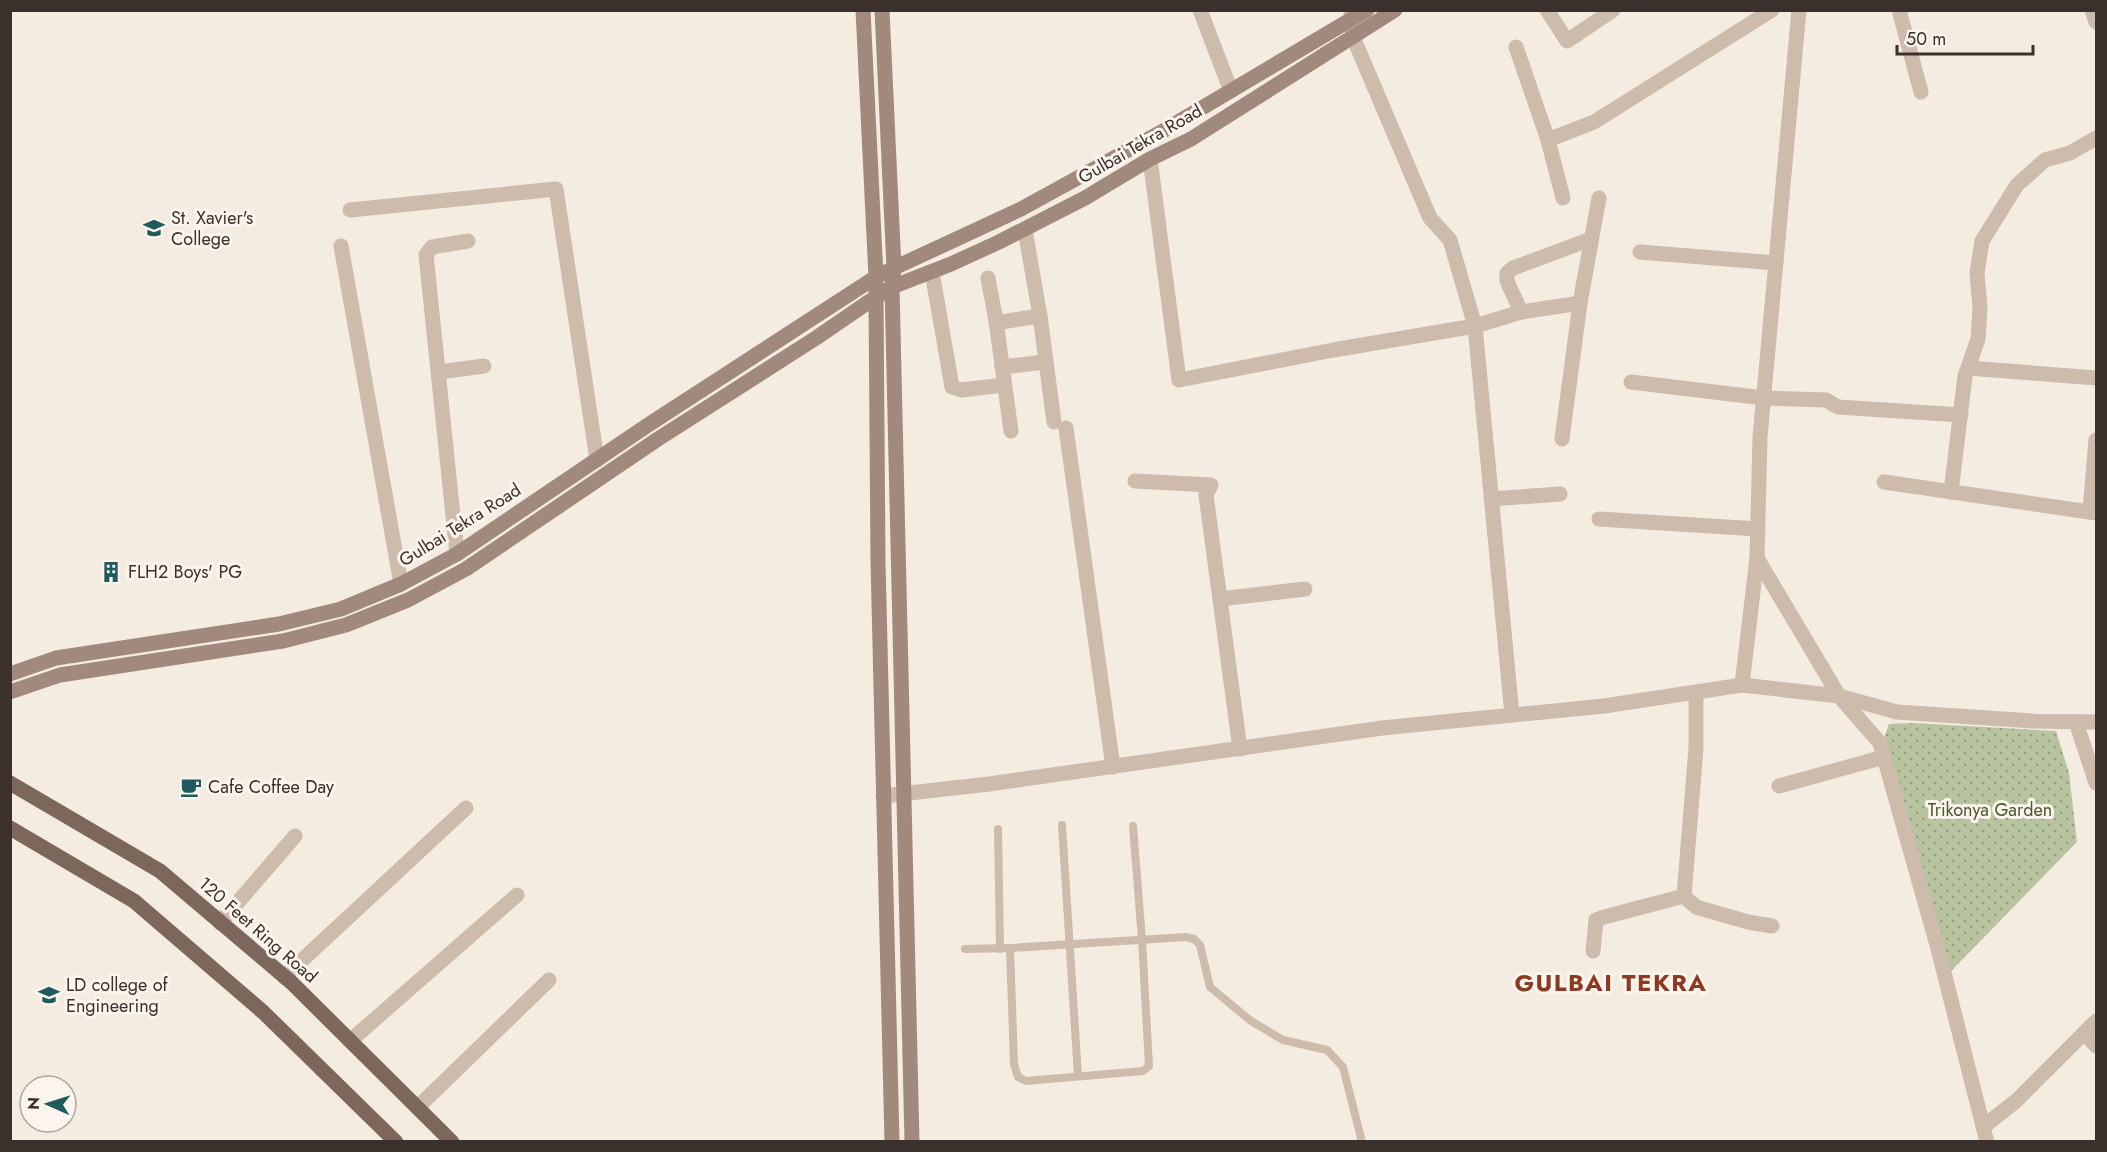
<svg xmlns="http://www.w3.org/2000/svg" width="2107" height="1152" viewBox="0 0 2107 1152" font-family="Jost,sans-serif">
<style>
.park{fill:url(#park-dots)}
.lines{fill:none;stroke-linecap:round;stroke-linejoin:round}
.service{stroke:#cdbbac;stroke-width:8}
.minor{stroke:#cdbbac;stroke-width:15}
.tertiary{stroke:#cdbbac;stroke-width:15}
.secondary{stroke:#a18a7d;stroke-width:15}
.primary{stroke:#7d675c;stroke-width:15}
.labels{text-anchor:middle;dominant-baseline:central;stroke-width:6;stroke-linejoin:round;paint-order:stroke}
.street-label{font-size:18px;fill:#3b302b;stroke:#fbf5ee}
.poi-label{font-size:18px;fill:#3b302b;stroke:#fbf5ee;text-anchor:start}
.park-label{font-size:18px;fill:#4a5a2e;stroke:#fbf5ee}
.district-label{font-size:24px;font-weight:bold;letter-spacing:1.5px;fill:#8c3b22;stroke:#fbf5ee}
</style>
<defs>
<pattern id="park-dots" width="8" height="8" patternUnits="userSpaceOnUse" patternTransform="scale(1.5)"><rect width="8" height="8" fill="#b8c4a0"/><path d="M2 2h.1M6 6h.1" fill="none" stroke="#97a083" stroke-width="1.8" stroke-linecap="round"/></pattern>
</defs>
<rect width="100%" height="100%" fill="#f4ebe1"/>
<!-- park -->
<polygon class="park" points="1913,723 2056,731 2069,773 2077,842 1951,971 1884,738 1889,724"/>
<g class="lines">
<!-- service -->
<g class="service">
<polyline points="1062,825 1078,1076"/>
<polyline points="998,829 1000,949"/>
<polyline points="1010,948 1014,1064 1018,1077 1026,1081 1143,1071 1149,1066 1142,940 1133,826"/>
<polyline points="965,949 1010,948 1186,937 1194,939 1200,945 1210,987 1251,1021 1283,1040 1327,1050 1343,1067 1362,1142"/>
</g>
<!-- minor -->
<g class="minor">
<polyline points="1200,10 1231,91"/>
<polyline points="1351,10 1353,37 1430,218 1450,240 1475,326 1512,715"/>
<polyline points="1547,10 1567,41 1613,10"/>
<polyline points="1899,10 1921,92"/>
<polyline points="2092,10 2096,22"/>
<polyline points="1516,47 1548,140 1594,122 1772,10"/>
<polyline points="1548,140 1563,198"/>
<polyline points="1150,159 1179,380 1333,350 1475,326 1521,312 1580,303 1562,439"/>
<polyline points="350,210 556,189 597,460"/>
<polyline points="1025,230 1040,316 1054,422"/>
<polyline points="341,246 401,584"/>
<polyline points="1640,252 1776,263"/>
<polyline points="932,272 952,387 961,390 1004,385"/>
<polyline points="988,278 996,321 1001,322 1040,316"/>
<polyline points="1580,303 1599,198"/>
<polyline points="1521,312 1507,281 1507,273 1513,268 1591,239"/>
<polyline points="996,321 1011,431"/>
<polyline points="1002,367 1045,362"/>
<polyline points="1969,368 2096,378"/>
<polyline points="439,372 484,366"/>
<polyline points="1631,382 1764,398 1826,400 1838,407 1961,415"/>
<polyline points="1066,428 1113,767"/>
<polyline points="1135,481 1211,485 1206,495 1240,749"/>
<polyline points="1884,482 2096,513"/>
<polyline points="1951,492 1965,376 1978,339 1980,308 1977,273 1982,241 2017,185 2045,160 2070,153 2096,138"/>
<polyline points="1491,499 1560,494"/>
<polyline points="2090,511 2096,440"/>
<polyline points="1599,519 1758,529"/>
<polyline points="457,554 426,255 432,247 468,241"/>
<polyline points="1220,599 1305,589"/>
<polyline points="2076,722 2096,783"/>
<polyline points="1779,786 1884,757"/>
<polyline points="1684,896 1696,748 1696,693"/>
<polyline points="220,923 295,836"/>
<polyline points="1593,951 1596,920 1604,917 1684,896 1696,907 1748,922 1772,926"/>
<polyline points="284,977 466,808"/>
<polyline points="2084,1033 2096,1046"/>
<polyline points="350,1041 517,895"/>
<polyline points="418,1107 549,980"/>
<polyline points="1983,1127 2016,1101 2096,1021"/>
</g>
<!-- tertiary -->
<g class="tertiary">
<polyline points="1757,558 1839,696 1880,743 1937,945 1987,1142"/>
<polyline points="1742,685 1757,558 1760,437 1799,10"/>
<polyline points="883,796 989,784 1382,728 1604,706 1742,685 1839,696 1897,712 2033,721 2096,722"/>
</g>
<!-- secondary -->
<g class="secondary">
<polyline points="882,10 894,268 1021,209 1163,131 1367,10"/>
<polyline points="10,674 56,658 279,624 341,609 401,584 457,554 648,425 876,277 863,10"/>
<polyline points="10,692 60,675 283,641 346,625 408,600 466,569 658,439 816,338 870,301 892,287 894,268 876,277 876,298 878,562 892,1142"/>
<polyline points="912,1142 892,287 951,264 999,242 1085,198 1150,159 1191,139 1395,10"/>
</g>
<!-- primary -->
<g class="primary">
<polyline points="10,783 160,871 292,983 452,1142"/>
<polyline points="10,828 134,901 263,1012 396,1142"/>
</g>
</g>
<!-- icons -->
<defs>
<symbol id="university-bare" viewBox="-9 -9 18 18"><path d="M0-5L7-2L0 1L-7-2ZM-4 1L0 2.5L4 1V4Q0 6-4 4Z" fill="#1f5a5e" stroke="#fbf5ee" stroke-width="2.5" paint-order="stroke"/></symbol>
<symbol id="building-bare" viewBox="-9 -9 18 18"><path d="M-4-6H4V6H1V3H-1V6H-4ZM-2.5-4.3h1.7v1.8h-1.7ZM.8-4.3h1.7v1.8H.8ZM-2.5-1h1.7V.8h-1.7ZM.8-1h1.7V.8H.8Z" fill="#1f5a5e" stroke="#fbf5ee" stroke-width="2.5" paint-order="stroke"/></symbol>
<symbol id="cafe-bare" viewBox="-9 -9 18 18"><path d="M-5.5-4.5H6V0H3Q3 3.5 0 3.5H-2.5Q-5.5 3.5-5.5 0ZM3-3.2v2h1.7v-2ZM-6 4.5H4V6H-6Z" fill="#1f5a5e" stroke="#fbf5ee" stroke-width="2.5" paint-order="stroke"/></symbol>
</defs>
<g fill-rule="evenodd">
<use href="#university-bare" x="139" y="213" width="30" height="30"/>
<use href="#building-bare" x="96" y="557" width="30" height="30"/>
<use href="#cafe-bare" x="176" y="772" width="30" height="30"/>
<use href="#university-bare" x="34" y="980" width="30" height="30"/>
</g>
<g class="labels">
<!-- street labels -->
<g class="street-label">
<text transform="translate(1140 144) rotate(-30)">Gulbai Tekra Road</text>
<text transform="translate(460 525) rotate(-32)">Gulbai Tekra Road</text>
<text transform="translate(258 930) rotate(41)">120 Feet Ring Road</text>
</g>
<!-- poi labels -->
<g class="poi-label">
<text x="171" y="218">St. Xavier's<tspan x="171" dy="21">College</tspan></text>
<text x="128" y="572">FLH2 Boys' PG</text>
<text x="208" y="787">Cafe Coffee Day</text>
<text x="66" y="985">LD college of<tspan x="66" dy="21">Engineering</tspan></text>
</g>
<!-- park labels -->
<g class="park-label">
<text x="1990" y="810">Trikonya Garden</text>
</g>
<!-- district labels -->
<g class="district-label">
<text x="1611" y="982">GULBAI TEKRA</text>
</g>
</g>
<!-- border -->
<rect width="2107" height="1152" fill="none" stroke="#3b302b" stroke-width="24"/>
<!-- north arrow -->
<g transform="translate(48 1104) rotate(273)"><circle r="28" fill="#fbf5ee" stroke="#aea6a0" stroke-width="1.5"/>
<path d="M0-4.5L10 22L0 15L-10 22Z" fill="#1f5a5e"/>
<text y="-9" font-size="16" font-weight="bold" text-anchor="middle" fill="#3b302b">N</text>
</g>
<!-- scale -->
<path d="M1897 45v9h136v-9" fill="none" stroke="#3b302b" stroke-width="3"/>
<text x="1906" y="45" font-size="18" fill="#3b302b" stroke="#fbf5ee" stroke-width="4.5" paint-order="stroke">50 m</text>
</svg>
